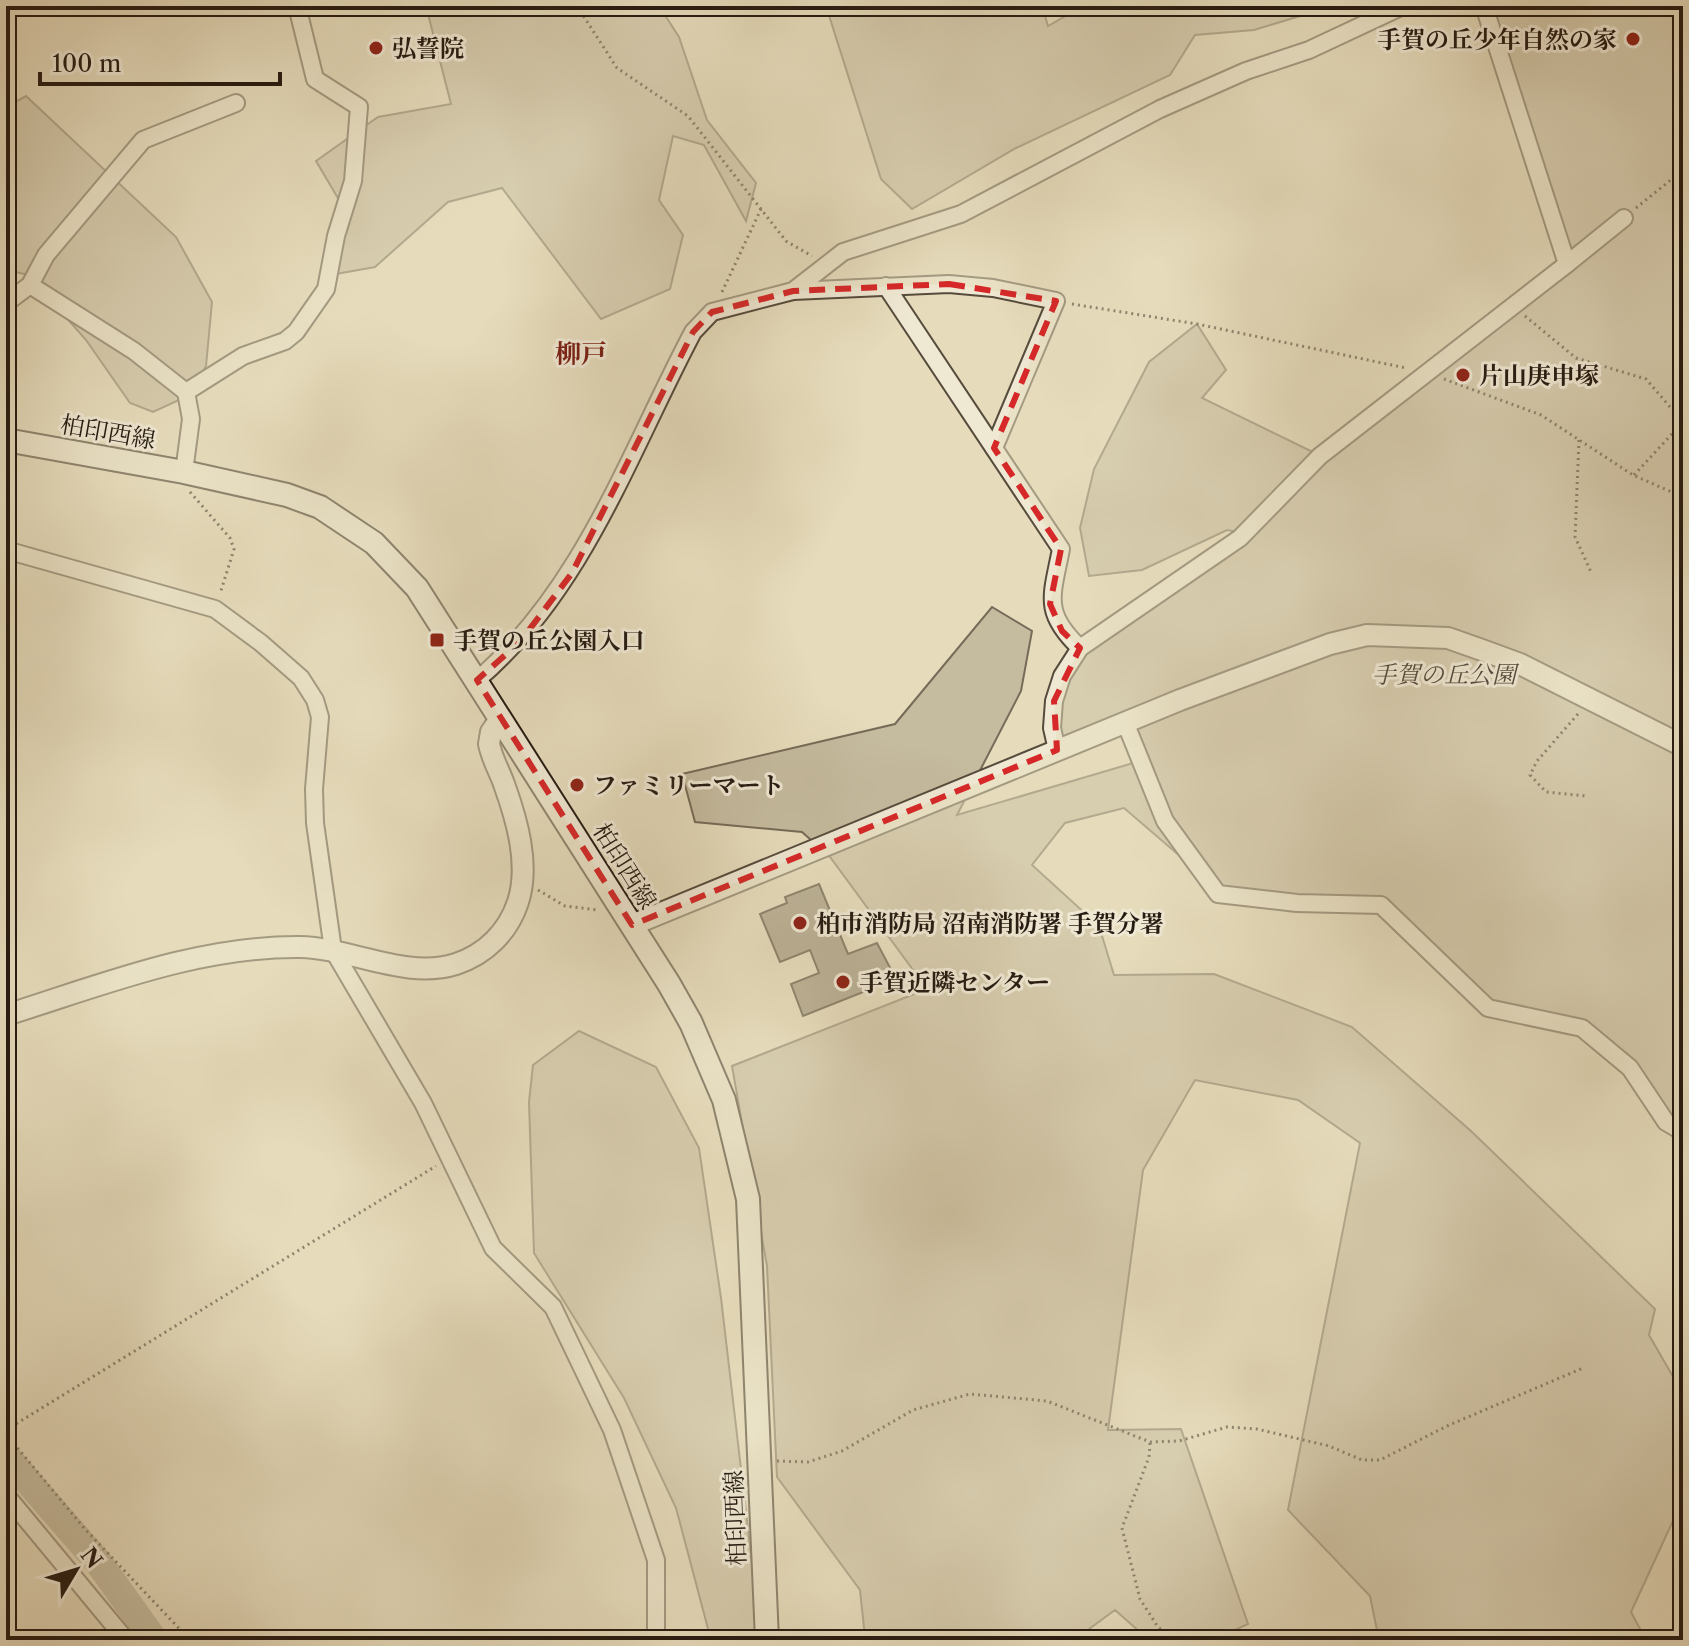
<svg xmlns="http://www.w3.org/2000/svg" width="1689" height="1646" viewBox="0 0 1689 1646" font-family="'Libre Caslon Text','Noto Serif JP',serif">
<style>
.green{fill:#c5bb9f;stroke:#766b58;stroke-width:2}
.lines{fill:none;stroke-linecap:round;stroke-linejoin:round}
.river{stroke:#a59a82;stroke-width:28}
.building{fill:#8a7f6a;stroke:#261b12;stroke-width:2}
.minor-casing{stroke:#564b3c;stroke-width:20}
.tertiary-casing{stroke:#564b3c;stroke-width:24}
.secondary-casing{stroke:#261b12;stroke-width:26}
.path{stroke:#261b12;stroke-width:3;stroke-dasharray:2 4;stroke-linecap:butt}
.minor{stroke:#efe8d3;stroke-width:16}
.tertiary{stroke:#efe8d3;stroke-width:20}
.secondary{stroke:#efe8d3;stroke-width:22}
.marked{fill:none;stroke:#d62828;stroke-width:6;stroke-dasharray:16 10;stroke-linejoin:round}
.poi-dot{fill:#8f2418;stroke:#efe8d3;stroke-width:3}
.labels{text-anchor:middle;dominant-baseline:central;stroke-width:6;stroke-linejoin:round;paint-order:stroke}
.poi-label{font-size:24px;font-weight:bold;fill:#261b12;stroke:#efe8d3;text-anchor:start}
.street-label{font-size:24px;fill:#261b12;stroke:#efe8d3}
.park-label{font-size:24px;font-style:italic;fill:#564b3c;stroke:#efe8d3}
.neighbourhood-label{font-size:26px;font-weight:bold;fill:#7a1f14;stroke:#efe8d3}
</style>
<rect width="100%" height="100%" fill="#e6dcbc"/>
<filter id="stains"><feTurbulence type="fractalNoise" baseFrequency=".0025" numOctaves="4"/><feColorMatrix values="0 0 0 0 .2 0 0 0 0 .09 0 0 0 0 .02 0 0 0 .5 -.17"/></filter>
<radialGradient id="worn" r=".72"><stop offset=".6" stop-color="#630" stop-opacity="0"/><stop offset="1" stop-color="#630" stop-opacity=".3"/></radialGradient>
<!-- green -->
<g class="green">
<polygon points="426,6 659,6 679,37 707,120 756,183 746,221 704,145 673,136 659,200 683,235 670,289 601,319 502,188 448,202 375,267 336,274 342,205 316,161 378,117 451,104"/>
<polygon points="826,6 1042,6 1048,26 1074,11 1076,6 1333,6 1254,30 1195,35 1170,75 1016,148 912,209 881,179"/>
<polygon points="1484,6 1683,6 1683,1132 1596,1039 1488,1008 1381,905 1218,894 1202,875 1124,808 1065,823 1032,865 1099,926 1114,975 1214,974 1352,1027 1471,1131 1655,1309 1649,1335 1683,1394 1683,1499 1631,1612 1646,1640 1379,1640 1370,1596 1288,1510 1360,1143 1298,1100 1195,1080 1143,1170 1108,1430 1181,1429 1248,1624 1213,1640 1149,1640 1115,1610 1074,1640 861,1640 865,1637 860,1590 777,1477 767,1266 732,1066 927,989 830,857 802,832 695,822 682,774 895,724 992,607 1032,631 1021,691 957,815 1140,761 1125,722 1057,750 1052,728 1069,663 1244,533 1227,530 1142,570 1089,576 1080,528 1094,469 1149,362 1197,324 1226,370 1202,398 1321,456 1567,264"/>
<polygon points="26,96 176,237 212,302 206,366 190,395 153,412 130,403 86,340 29,275 6,270 6,107"/>
<polygon points="579,1031 656,1067 699,1148 721,1298 761,1640 711,1640 676,1508 624,1398 534,1253 529,1102 533,1065"/>
</g>
<g class="lines">
<!-- river -->
<polyline class="river" points="6,1456 99,1563 154,1640"/>
</g>
<!-- building -->
<polygon class="building" points="819,884 848,954 877,943 896,979 803,1016 791,984 819,973 810,950 780,962 760,914 787,903 785,897"/>
<g class="lines">
<defs>
<g id="minor">
<polyline points="1484,6 1567,264 1624,218"/>
<polyline points="30,285 134,351 186,392"/>
<path d="M886,286l175,263c-9,47 -19,63 19,99"/>
<polyline points="793,291 949,284 993,288 1056,301 994,448"/>
<polyline points="6,303 30,285 46,255 143,140 236,103"/>
<polyline points="184,472 191,419 186,392 243,356 285,341 296,332 326,289 336,236 353,181 359,107 315,79 297,6"/>
<polyline points="6,550 215,609 261,643 301,678 315,700 320,717 314,789 315,823 333,950 423,1103 493,1248 553,1307 612,1430 656,1560 656,1640"/>
<path d="M477,680c106,-90 152,-227 216,-348l19,-20 81,-21 50,-39 118,-38 199,-105 86,-38 63,-21 94,-44"/>
<polyline points="1125,722 1165,821 1218,894 1297,903 1381,905 1488,1008 1582,1028 1630,1068 1666,1122 1683,1132"/>
<polyline points="1057,750 1052,728 1054,701 1062,676 1080,648 1240,538 1320,456 1567,264"/>
<polyline points="6,1495 126,1640"/>
</g>
<g id="tertiary">
<polyline points="632,925 1180,700 1330,644 1367,635 1448,638 1482,650 1520,664 1683,746"/>
<path d="M6,1015c96,-30 192,-69 294,-68 51,1 106,33 156,17 30,-10 52,-32 62,-62 12,-37 -1,-82 -14,-118 -5,-14 -12,-25 -15,-40l2,-12 9,-13"/>
</g>
<polyline id="secondary" points="6,440 184,472 287,495 320,507 374,543 417,588 669,984 691,1023 724,1100 748,1199 767,1640"/>
</defs>
<!-- minor casing -->
<use href="#minor" class="minor-casing"/>
<!-- tertiary casing -->
<use href="#tertiary" class="tertiary-casing"/>
<!-- secondary casing -->
<use href="#secondary" class="secondary-casing"/>
<!-- path -->
<g class="path">
<polyline points="577,6 617,68 688,116 786,241 812,256"/>
<polyline points="1636,208 1683,170"/>
<polyline points="722,292 761,209"/>
<polyline points="1072,304 1197,324 1406,368"/>
<polyline points="1525,316 1576,358 1646,379 1683,422"/>
<polyline points="1444,379 1541,415 1633,475 1683,497"/>
<polyline points="1579,440 1575,537 1591,572"/>
<polyline points="1634,475 1683,422"/>
<polyline points="190,492 230,538 234,549 220,594"/>
<polyline points="1578,714 1537,761 1530,775 1546,792 1586,796"/>
<polyline points="538,890 565,906 598,910"/>
<polyline points="1676,923 1683,835"/>
<polyline points="6,1430 436,1166"/>
<polyline points="6,1434 84,1528 190,1640"/>
<polyline points="1150,1443 1149,1457 1122,1528 1140,1599 1158,1627 1173,1640"/>
<polyline points="777,1461 808,1462 842,1451 913,1410 970,1394 1047,1401 1150,1442 1179,1441 1227,1427 1257,1429 1329,1446 1362,1460 1380,1460 1447,1426 1583,1368"/>
</g>
<!-- minor -->
<use href="#minor" class="minor"/>
<!-- tertiary -->
<use href="#tertiary" class="tertiary"/>
<!-- secondary -->
<use href="#secondary" class="secondary"/>
</g>
<!-- marked area -->
<path d="M0 0H1689V1646H0ZM949,284l107,17 -62,147 67,101 -11,55 12,27 18,17 -26,53 3,49 -425,175 -155,-245 43,-38 52,-69 121,-241 19,-20 81,-21z" fill="#e6dcbc" fill-opacity=".55" fill-rule="evenodd"/>
<path class="marked" d="M949,284l107,17 -62,147 67,101 -11,55 12,27 18,17 -26,53 3,49 -425,175 -155,-245 43,-38 52,-69 121,-241 19,-20 81,-21z"/>
<!-- markers -->
<g class="poi-dot">
<circle cx="1633" cy="39" r="8"/>
<circle cx="376" cy="48" r="8"/>
<circle cx="1463" cy="375" r="8"/>
<rect x="429" y="632" width="16" height="16" rx="4"/>
<circle cx="577" cy="785" r="8"/>
<circle cx="800" cy="923" r="8"/>
<circle cx="843" cy="982" r="8"/>
</g>
<g class="labels">
<!-- poi labels -->
<g class="poi-label">
<text x="1617" y="39" text-anchor="end">手賀の丘少年自然の家</text>
<text x="392" y="48">弘誓院</text>
<text x="1479" y="375">片山庚申塚</text>
<text x="453" y="640">手賀の丘公園入口</text>
<text x="593" y="785">ファミリーマート</text>
<text x="816" y="923">柏市消防局 沼南消防署 手賀分署</text>
<text x="859" y="982">手賀近隣センター</text>
</g>
<!-- street labels -->
<g class="street-label">
<text transform="translate(108 432) rotate(10)">柏印西線</text>
<text transform="translate(625 866) rotate(58)">柏印西線</text>
<text transform="translate(735 1518) rotate(-92)">柏印西線</text>
</g>
<!-- park labels -->
<g class="park-label">
<text x="1444" y="674">手賀の丘公園</text>
</g>
<!-- neighbourhood labels -->
<g class="neighbourhood-label">
<text x="581" y="354">柳戸</text>
</g>
</g>
<!-- margin -->
<rect width="1689" height="1646" fill="none" stroke="#e6dcbc" stroke-width="32"/>
<rect x="8" y="8" width="1673" height="1630" fill="none" stroke="#261b12" stroke-width="4"/>
<rect x="16" y="16" width="1657" height="1614" fill="none" stroke="#261b12" stroke-width="2"/>
<!-- north arrow -->
<g transform="translate(76 1570) rotate(52)" stroke="#efe8d3" stroke-width="6" paint-order="stroke">
<path d="M0-6L14 30L0 20L-14 30Z" fill="#261b12"/>
<text y="-12" font-size="22" font-weight="bold" text-anchor="middle" fill="#261b12">N</text>
</g>
<!-- scale -->
<path d="M40 72v12h240v-12" fill="none" stroke="#261b12" stroke-width="4"/>
<text x="52" y="72" font-size="24" fill="#261b12" stroke="#efe8d3" stroke-width="6" paint-order="stroke">100 m</text>
<rect width="100%" height="100%" filter="url(#stains)"/>
<rect width="100%" height="100%" fill="url(#worn)"/>
</svg>
